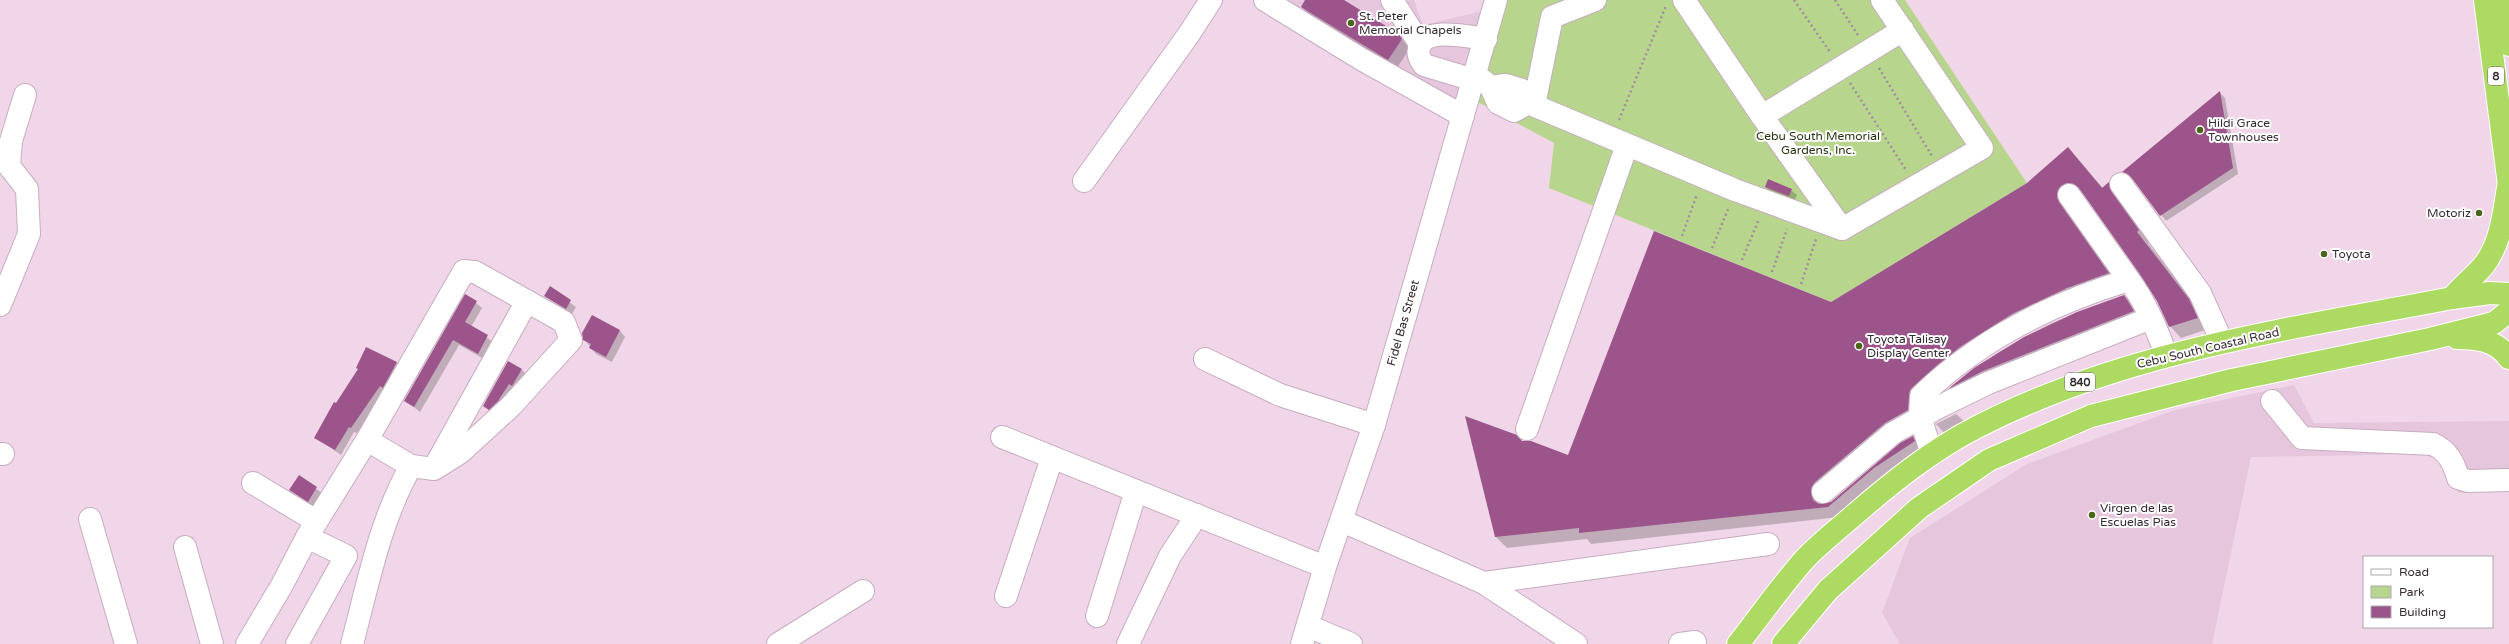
<svg xmlns="http://www.w3.org/2000/svg" width="2509" height="644" viewBox="0 0 2509 644" font-family="'Varela Round',sans-serif">
<style>
.built{fill:#e5c6dc}
.green{fill:#b7d58d}
.shadow{fill:#0003}
.building{fill:#9c558b}
.lines{fill:none;stroke-linecap:round;stroke-linejoin:round}
.minor-casing{stroke:#c6adbf;stroke-width:24}
.highway-casing{stroke:#fff;stroke-width:24}
.path{stroke:#a28f9c;stroke-width:2.5;stroke-dasharray:2 3;stroke-linecap:butt}
.minor{stroke:#fff;stroke-width:22}
.highway{stroke:#adda63;stroke-width:22}
.poi-dot{fill:#4b6618;stroke:#fff;stroke-width:1.5}
.labels{text-anchor:middle;dominant-baseline:central;stroke-width:4;stroke-linejoin:round;paint-order:stroke}
.shield{fill:#fff;stroke:#726b70;stroke-width:1}
.shield-label{font-size:11px;font-weight:bold;fill:#352b32}
.poi-label{font-size:12px;fill:#352b32;stroke:#fff;text-anchor:start}
.park-label{font-size:12px;fill:#263310;stroke:#fff}
.street-label{font-size:12px;fill:#352b32;stroke:#fff}
</style>
<rect width="100%" height="100%" fill="#f0d6e8"/>
<!-- built -->
<g class="built">
<polygon points="1281,0 1414,0 1423,25 1483,11 1456,108"/>
<polygon points="2294,385 2314,423 2509,421 2509,491 2458,493 2438,460 2422,454 2251,457 2212,644 1900,644 1882,613 1910,538 2027,464 2175,410"/>
</g>
<!-- green -->
<polygon class="green" points="1504,0 1905,0 2027,183 1831,302 1549,188 1554,143 1476,101"/>
<!-- shadow -->
<g class="shadow">
<polygon points="1306,0 1342,0 1398,35 1410,48 1397,68 1310,16 1302,7"/>
<polygon points="2220,93 2225,98 2238,174 2166,221 2135,181 2123,172"/>
<polygon points="2068,148 2103,188 2109,184 2120,195 2149,242 2148,243 2200,311 2208,329 2181,338 2170,326 2147,282 2085,194 2073,195 2119,284 1971,358 1822,500 1823,504 1831,503 1901,444 1913,437 1924,448 1839,517 1591,544 1587,539 1507,548 1496,537 1522,442 1568,456 1831,303 2028,184"/>
<polygon points="1766,187 1791,190 1797,195 1794,201 1771,193"/>
<polygon points="550,288 576,307 572,314 545,296"/>
<polygon points="466,295 482,308 471,327 493,342 484,359 459,345 420,412 405,400"/>
<polygon points="2124,296 2135,307 2144,323 1960,399 1949,389 1999,352 2050,324"/>
<polygon points="592,316 620,331 625,337 612,362 596,354 584,339"/>
<polygon points="367,348 397,363 402,368 357,433 354,432 341,455 315,437 359,370"/>
<polygon points="522,370 527,375 490,411 484,406"/>
<polygon points="1956,414 1967,424 1948,437 1936,424"/>
<polygon points="299,477 322,493 314,507 290,490"/>
</g>
<!-- building -->
<g class="building">
<polygon points="1305,0 1344,0 1399,34 1402,39 1388,60 1301,7"/>
<polygon points="2220,91 2233,168 2160,216 2131,177 2122,172"/>
<polygon points="2068,147 2102,188 2109,182 2111,191 2139,230 2137,232 2189,299 2198,318 2169,327 2157,301 2139,273 2079,188 2067,183 2058,190 2059,202 2109,273 2067,288 2012,314 1960,347 1936,366 1910,390 1908,410 1885,423 1815,482 1811,488 1813,500 1819,504 1831,502 1900,443 1913,436 1915,441 1874,468 1828,507 1579,533 1579,528 1495,537 1465,416 1517,435 1522,441 1531,441 1568,455 1654,231 1831,302 2027,183"/>
<polygon points="1768,179 1792,189 1789,196 1765,187"/>
<polygon points="550,286 571,300 566,309 544,296"/>
<polygon points="465,294 477,301 465,322 488,335 478,354 453,340 414,407 404,401"/>
<polygon points="2124,295 2134,311 1983,371 1948,389 1974,368 2024,337 2077,312"/>
<polygon points="592,315 620,330 606,357 589,348 591,344 583,340 582,333"/>
<polygon points="366,347 397,362 383,388 380,386 351,428 349,427 335,450 314,438 334,402 336,403 358,369 356,368"/>
<polygon points="508,361 522,369 512,386 509,384 498,401 489,410 483,406"/>
<polygon points="299,475 317,487 308,502 289,490"/>
</g>
<g class="lines">
<defs>
<g id="minor">
<polyline points="1265,0 1361,59 1463,116"/>
<polyline points="1392,0 1420,44"/>
<polyline points="1684,0 1762,116 1842,229"/>
<polyline points="1476,75 1491,87 1506,85 1522,90 1528,103 1735,190 1842,229 1982,148 1882,0"/>
<path d="M1474,80l-50,-15c-4,-5 -7,-10 -5,-17 5,-22 50,-11 67,-9"/>
<polyline points="1491,87 1498,103 1514,111 1528,103"/>
<polyline points="1534,105 1552,17 1595,0"/>
<polyline points="1762,116 1903,30"/>
<polyline points="1084,181 1189,34 1211,0"/>
<polyline points="2121,184 2200,293 2222,342"/>
<polyline points="2069,195 2129,280"/>
<polyline points="0,305 29,234 27,189 9,166 11,141 25,95"/>
<polyline points="1205,359 1280,395 1374,425"/>
<path d="M2272,401l30,37 131,6c15,7 21,19 25,34l10,3 41,-1"/>
<polyline points="1527,429 1627,145"/>
<polyline points="1002,437 1325,567"/>
<polyline points="367,440 411,466"/>
<polyline points="0,454 3,454"/>
<path d="M1932,454l-12,-37 1,-21c58,-56 131,-93 208,-116 17,23 28,49 37,75"/>
<polyline points="434,468 527,301"/>
<polyline points="253,483 316,521"/>
<polyline points="1823,492 1893,433 1941,406 1988,383 2151,318"/>
<polyline points="90,519 126,644"/>
<polyline points="1342,521 1484,583 1576,644"/>
<polyline points="185,547 212,644"/>
<polyline points="1484,583 1768,544"/>
<polyline points="1006,596 1052,458"/>
<polyline points="1097,616 1136,491"/>
<polyline points="1308,626 1351,644"/>
<path d="M247,644l35,-59 25,-48 60,-97 97,-169 11,1 89,50 7,18 -60,66 -50,46 -27,17 -23,-3c-31,54 -43,118 -59,178"/>
<polyline points="297,644 346,556 307,537"/>
<polyline points="778,644 863,591"/>
<polyline points="1128,644 1170,556 1197,515"/>
<polyline points="1302,644 1325,567 1374,425 1496,0"/>
<polyline points="1680,644 1695,642"/>
</g>
<g id="highway">
<polyline points="2485,0 2509,185"/>
<polyline points="2504,0 2509,45"/>
<path d="M2452,298c10,-12 23,-22 32,-33 18,-23 20,-56 25,-83"/>
<path d="M2457,338c20,0 39,2 52,20"/>
<path d="M1738,644c22,-28 43,-58 66,-84 15,-16 33,-30 49,-44 38,-33 79,-66 124,-89 148,-76 313,-98 475,-129l38,-5 19,1"/>
<polyline points="1783,644 1828,590 1919,508 1989,460 2091,416 2232,380 2430,339 2494,323 2509,311"/>
</g>
</defs>
<!-- minor casing -->
<use href="#minor" class="minor-casing"/>
<!-- highway casing -->
<use href="#highway" class="highway-casing"/>
<!-- path -->
<g class="path">
<polyline points="1794,0 1830,52"/>
<polyline points="1835,0 1858,35"/>
<polyline points="1879,68 1932,156"/>
<polyline points="1850,83 1906,170"/>
<polyline points="1619,120 1666,6"/>
<polyline points="1682,236 1697,194"/>
<polyline points="1712,248 1729,207"/>
<polyline points="1742,260 1759,219"/>
<polyline points="1772,272 1787,229"/>
<polyline points="1801,284 1816,239"/>
</g>
<!-- minor -->
<use href="#minor" class="minor"/>
<!-- highway -->
<use href="#highway" class="highway"/>
</g>
<!-- markers -->
<g class="poi-dot">
<circle cx="1351" cy="23" r="4"/>
<circle cx="2200" cy="130" r="4"/>
<circle cx="2479" cy="213" r="4"/>
<circle cx="2324" cy="254" r="4"/>
<circle cx="1859" cy="346" r="4"/>
<circle cx="2092" cy="515" r="4"/>
</g>
<g class="labels">
<!-- shield labels -->
<g class="shield">
<rect x="2488" y="67" width="16" height="18" rx="3"/>
<rect x="2065" y="373" width="30" height="18" rx="3"/>
</g>
<g class="shield-label">
<text x="2496" y="76">8</text>
<text x="2080" y="382">840</text>
</g>
<!-- poi labels -->
<g class="poi-label">
<text x="1359" y="16">St. Peter<tspan x="1359" dy="14">Memorial Chapels</tspan></text>
<text x="2208" y="123">Hildi Grace<tspan x="2208" dy="14">Townhouses</tspan></text>
<text x="2471" y="213" text-anchor="end">Motoriz</text>
<text x="2332" y="254">Toyota</text>
<text x="1867" y="339">Toyota Talisay<tspan x="1867" dy="14">Display Center</tspan></text>
<text x="2100" y="508">Virgen de las<tspan x="2100" dy="14">Escuelas Pias</tspan></text>
</g>
<!-- park labels -->
<g class="park-label">
<text x="1818" y="136">Cebu South Memorial<tspan x="1818" dy="14">Gardens, Inc.</tspan></text>
</g>
<!-- street labels -->
<g class="street-label">
<text transform="translate(1403 323) rotate(-74)">Fidel Bas Street</text>
<text transform="translate(2208 348) rotate(-13)">Cebu South Coastal Road</text>
</g>
</g>
<!-- legend -->
<rect x="2363" y="556" width="130" height="72" fill="#ffffff" stroke="#aeaaad"/>
<rect x="2371" y="569" width="20" height="6" fill="#ffffff" stroke="#aeaaad"/>
<text x="2399" y="576" font-size="12" fill="#352b32">Road</text>
<rect x="2371" y="586" width="20" height="12" fill="#b7d58d" stroke="#aeaaad"/>
<text x="2399" y="596" font-size="12" fill="#352b32">Park</text>
<rect x="2371" y="606" width="20" height="12" fill="#9c558b" stroke="#aeaaad"/>
<text x="2399" y="616" font-size="12" fill="#352b32">Building</text>
</svg>
